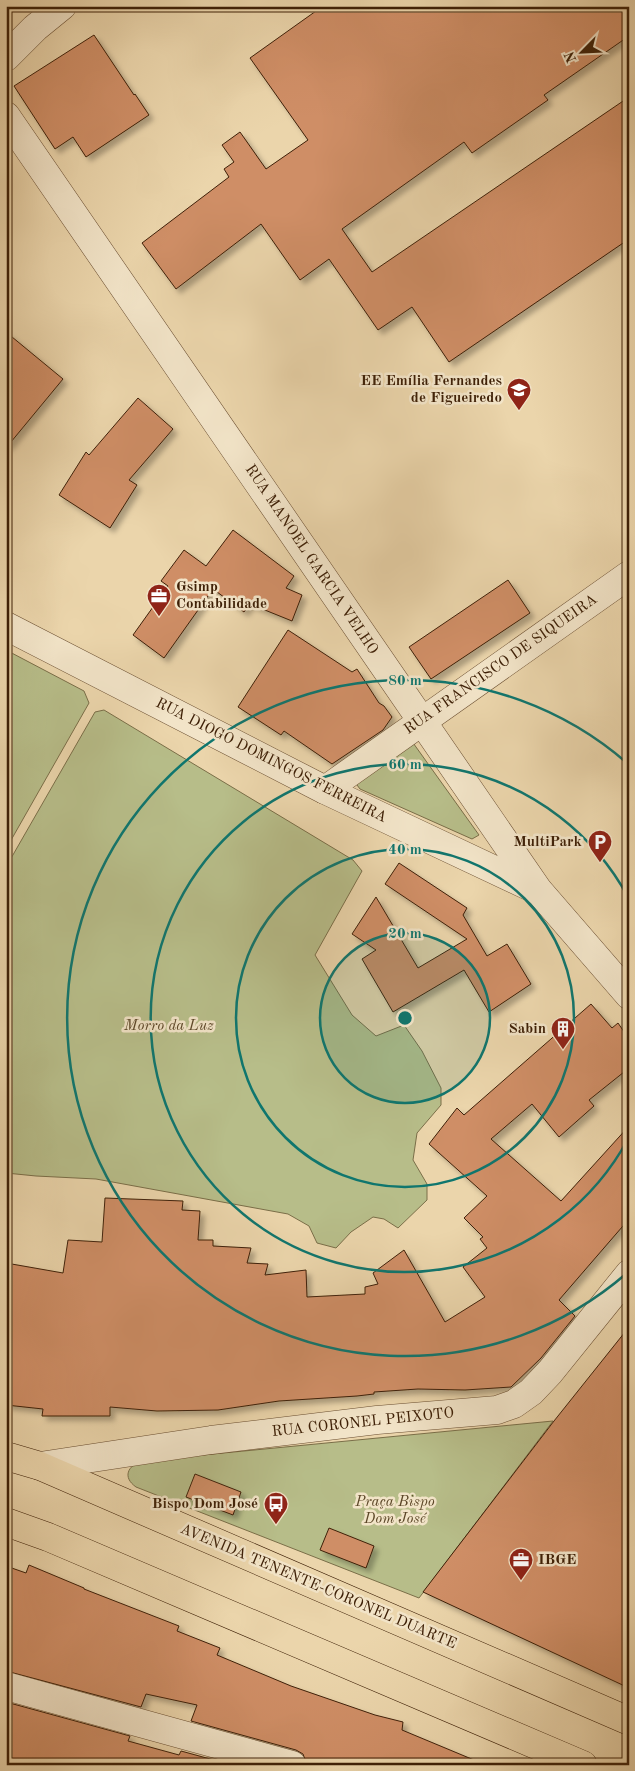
<svg xmlns="http://www.w3.org/2000/svg" width="635" height="1771" viewBox="0 0 635 1771" font-family="'Old Standard TT',serif">
<style>
.green{fill:#b7bd89;stroke:#7a6e48}
.building{fill:#cf8e66;stroke:#3e2007;filter:url(#shadow)}
.lines{fill:none;stroke-linecap:round;stroke-linejoin:round}
.street-casing{stroke:#694d30;stroke-width:29}
.primary-casing{stroke:#3e2007;stroke-width:29}
.street{stroke:#f2e4c8;stroke-width:28}
.primary{stroke:#ebd5ab;stroke-width:28}
.ring{fill:none;stroke:#0f766e;stroke-width:2.5}
.labels{text-anchor:middle;dominant-baseline:central;stroke-width:5;stroke-linejoin:round;paint-order:stroke}
.poi-label{font-size:15px;font-weight:bold;fill:#3e2007;stroke:#f2e4c8;text-anchor:end}
.street-label{font-size:15px;fill:#3e2007;stroke:#f2e4c8}
.park-label{font-size:15px;font-style:italic;fill:#5c4728;stroke:#f2e4c8}
.centre{fill:#0f766e;stroke:#f2e4c8;stroke-width:2.5}
.ring-label{font-size:15px;text-anchor:middle;font-weight:bold;fill:#0f766e;stroke:#f2e4c8;stroke-width:5;stroke-linejoin:round;paint-order:stroke}
</style>
<defs>
<filter id="shadow"><feDropShadow dx="4.5" dy="4.5" stdDeviation="2.5" flood-color="#0004"/></filter>
</defs>
<rect width="100%" height="100%" fill="#ebd5ab"/>
<filter id="stains"><feTurbulence type="fractalNoise" baseFrequency=".004" numOctaves="4"/><feColorMatrix values="0 0 0 0 .2 0 0 0 0 .09 0 0 0 0 .02 0 0 0 .5 -.17"/></filter>
<radialGradient id="worn" r=".72"><stop offset=".6" stop-color="#630" stop-opacity="0"/><stop offset="1" stop-color="#630" stop-opacity=".3"/></radialGradient>
<!-- green -->
<g class="green">
<polygon points="6,650 84,691 89,703 6,849"/>
<polygon points="104,710 353,860 362,871 315,955 352,1015 376,1036 404,1025 422,1051 441,1088 441,1105 417,1133 413,1160 427,1184 427,1200 398,1228 384,1219 373,1217 351,1232 336,1248 317,1243 309,1226 288,1214 96,1179 36,1176 6,1173 6,867 95,712"/>
<polygon points="411,740 479,835 472,839 360,789 354,781"/>
<path d="M553,1421l-134,177 -283,-111c-14,-10 -8,-21 5,-26z"/>
</g>
<!-- building -->
<g class="building">
<polygon points="323,6 629,6 629,36 544,95 548,100 472,153 464,142 342,229 372,272 629,97 629,239 449,362 412,307 378,330 329,259 300,280 261,224 176,289 142,243 229,177 224,169 234,162 222,145 240,132 266,169 308,140 250,58"/>
<polygon points="94,35 134,95 135,94 149,115 86,157 73,137 55,149 14,86"/>
<polygon points="6,332 63,379 6,448"/>
<polygon points="138,398 173,429 129,480 137,485 110,528 59,495 86,452 89,455"/>
<polygon points="233,530 294,576 286,588 302,595 292,621 250,604 244,612 213,589 164,658 133,635 168,586 161,581 184,550 206,566"/>
<polygon points="508,580 530,613 431,679 409,647"/>
<polygon points="288,630 352,672 357,669 379,703 384,706 392,717 383,730 332,764 284,731 281,735 238,707"/>
<polygon points="399,863 467,908 463,915 487,956 507,944 531,984 489,1012 464,970 393,1012 362,959 376,950 352,934 376,897 418,968 467,939 385,884"/>
<polygon points="591,1004 612,1028 618,1023 629,1039 629,1068 589,1100 594,1106 559,1137 532,1104 491,1139 561,1201 629,1126 629,1219 559,1300 575,1316 541,1358 511,1387 465,1390 418,1389 374,1392 374,1394 357,1396 279,1401 218,1410 157,1411 110,1407 110,1416 42,1416 43,1409 6,1405 6,1263 63,1273 68,1240 102,1242 105,1198 183,1201 182,1210 200,1211 198,1240 213,1240 213,1246 251,1248 247,1263 268,1264 265,1275 306,1270 307,1297 365,1294 365,1287 378,1284 373,1273 404,1250 445,1322 485,1297 463,1267 487,1248 480,1239 483,1237 464,1218 487,1196 429,1144 457,1108 464,1115"/>
<polygon points="629,1327 629,1688 423,1592 554,1421"/>
<polygon points="195,1474 241,1492 233,1515 186,1497"/>
<polygon points="329,1528 374,1546 366,1568 320,1550"/>
<polygon points="29,1565 84,1588 84,1589 179,1626 177,1631 220,1648 217,1655 291,1686 375,1715 403,1722 402,1730 486,1765 307,1765 303,1754 296,1750 191,1721 197,1705 146,1694 141,1707 6,1671 6,1566 26,1573"/>
<polygon points="6,1702 130,1736 128,1741 179,1755 181,1751 232,1765 6,1765"/>
</g>
<g class="lines">
<defs>
<g id="street">
<polyline points="6,57 35,28 62,6"/>
<polyline points="6,116 538,890 629,995"/>
<polyline points="6,626 325,790 537,890"/>
<polyline points="325,790 629,575"/>
<polyline points="40,1466 211,1440 377,1420 497,1410 514,1404 531,1392 550,1372 629,1274"/>
<polyline points="6,1686 292,1765"/>
</g>
<g id="primary">
<polyline points="6,1456 40,1466 629,1721"/>
<polyline points="6,1522 48,1537 583,1765"/>
</g>
</defs>
<!-- street casing -->
<use href="#street" class="street-casing"/>
<!-- primary casing -->
<use href="#primary" class="primary-casing"/>
<!-- street -->
<use href="#street" class="street"/>
<!-- primary -->
<use href="#primary" class="primary"/>
</g>
<!-- distance rings -->
<circle cx="405" cy="1018" r="85" fill="#0f766e" fill-opacity=".12"/>
<g class="ring">
<circle cx="405" cy="1018" r="85"/>
<circle cx="405" cy="1018" r="169"/>
<path d="M628 1139A254 254 0 1 1 628 897"/>
<path d="M627 1273A338 338 0 1 1 627 763"/>
</g>
<!-- icons -->
<defs>
<symbol id="school-pin" viewBox="-11 -11 22 30"><path d="M0 17L-7.5 6A9.5 9.5 0 1 1 7.5 6Z" fill="#8f2418" stroke="#f2e4c8"/><path d="M0-5L7-2L0 1L-7-2ZM-4 1L0 2.5L4 1V4Q0 6-4 4Z" fill="#fff"/></symbol>
<symbol id="office-pin" viewBox="-11 -11 22 30"><path d="M0 17L-7.5 6A9.5 9.5 0 1 1 7.5 6Z" fill="#8f2418" stroke="#f2e4c8"/><path d="M-6-3h4V-5.5h4V-3h4V5H-6ZM-1-4.5V-3h2v-1.5ZM-6 0V1H6V0Z" fill="#fff"/></symbol>
<symbol id="parking-pin" viewBox="-11 -11 22 30"><path d="M0 17L-7.5 6A9.5 9.5 0 1 1 7.5 6Z" fill="#8f2418" stroke="#f2e4c8"/><path d="M-3.5-5.5H1a3.5 3.5 0 0 1 0 7H-1V5.5H-3.5ZM-1-3.4V-.6H.8a1.4 1.4 0 0 0 0-2.8Z" fill="#fff"/></symbol>
<symbol id="building-pin" viewBox="-11 -11 22 30"><path d="M0 17L-7.5 6A9.5 9.5 0 1 1 7.5 6Z" fill="#8f2418" stroke="#f2e4c8"/><path d="M-4-6H4V6H1V3H-1V6H-4ZM-2.5-4.3h1.7v1.8h-1.7ZM.8-4.3h1.7v1.8H.8ZM-2.5-1h1.7V.8h-1.7ZM.8-1h1.7V.8H.8Z" fill="#fff"/></symbol>
<symbol id="bus-pin" viewBox="-11 -11 22 30"><path d="M0 17L-7.5 6A9.5 9.5 0 1 1 7.5 6Z" fill="#8f2418" stroke="#f2e4c8"/><path d="M-5-6H5V4H4V6H2V4H-2V6H-4V4H-5ZM-3.5-4V0h7V-4ZM-3.5 1.2v1.5H-2V1.2ZM2 1.2v1.5H3.5V1.2Z" fill="#fff"/></symbol>
</defs>
<g fill-rule="evenodd">
<use href="#school-pin" x="505" y="376" width="28" height="38"/>
<use href="#office-pin" x="145" y="582" width="28" height="38"/>
<use href="#parking-pin" x="586" y="828" width="28" height="38"/>
<use href="#building-pin" x="549" y="1015" width="28" height="38"/>
<use href="#bus-pin" x="262" y="1490" width="28" height="38"/>
<use href="#office-pin" x="507" y="1546" width="28" height="38"/>
</g>
<g class="labels">
<!-- poi labels -->
<g class="poi-label">
<text x="502" y="381">EE Emília Fernandes<tspan x="502" dy="17">de Figueiredo</tspan></text>
<text x="176" y="587" text-anchor="start">Gsimp<tspan x="176" dy="17">Contabilidade</tspan></text>
<text x="582" y="842">MultiPark</text>
<text x="546" y="1029">Sabin</text>
<text x="258" y="1504">Bispo Dom José</text>
<text x="538" y="1560" text-anchor="start">IBGE</text>
</g>
<!-- street labels -->
<g class="street-label">
<text transform="translate(311 560) rotate(56)">RUA MANOEL GARCIA VELHO</text>
<text transform="translate(501 665) rotate(-35)">RUA FRANCISCO DE SIQUEIRA</text>
<text transform="translate(271 761) rotate(27)">RUA DIOGO DOMINGOS FERREIRA</text>
<text transform="translate(363 1423) rotate(-6)">RUA CORONEL PEIXOTO</text>
<text transform="translate(318 1587) rotate(23)">AVENIDA TENENTE-CORONEL DUARTE</text>
</g>
<!-- park labels -->
<g class="park-label">
<text x="169" y="1026">Morro da Luz</text>
<text x="395" y="1502">Praça Bispo<tspan x="395" dy="17">Dom José</tspan></text>
</g>
</g>
<circle cx="405" cy="1018" r="8" class="centre"/>
<g class="ring-label">
<text x="405" y="685">80 m</text>
<text x="405" y="769">60 m</text>
<text x="405" y="854">40 m</text>
<text x="405" y="938">20 m</text>
</g>
<!-- margin -->
<rect width="635" height="1771" fill="none" stroke="#ebd5ab" stroke-width="25"/>
<rect x="8" y="8" width="620" height="1756" fill="none" stroke="#3e2007" stroke-width="2.5"/>
<rect x="12" y="12" width="610" height="1746" fill="none" stroke="#3e2007"/>
<!-- north arrow -->
<g transform="translate(582 52) rotate(246)" stroke="#f2e4c8" stroke-width="4" paint-order="stroke">
<path d="M0-4L9 19L0 12L-9 19Z" fill="#3e2007"/>
<text y="-8" font-size="14" font-weight="bold" text-anchor="middle" fill="#3e2007">N</text>
</g>
<rect width="100%" height="100%" filter="url(#stains)"/>
<rect width="100%" height="100%" fill="url(#worn)"/>
</svg>
